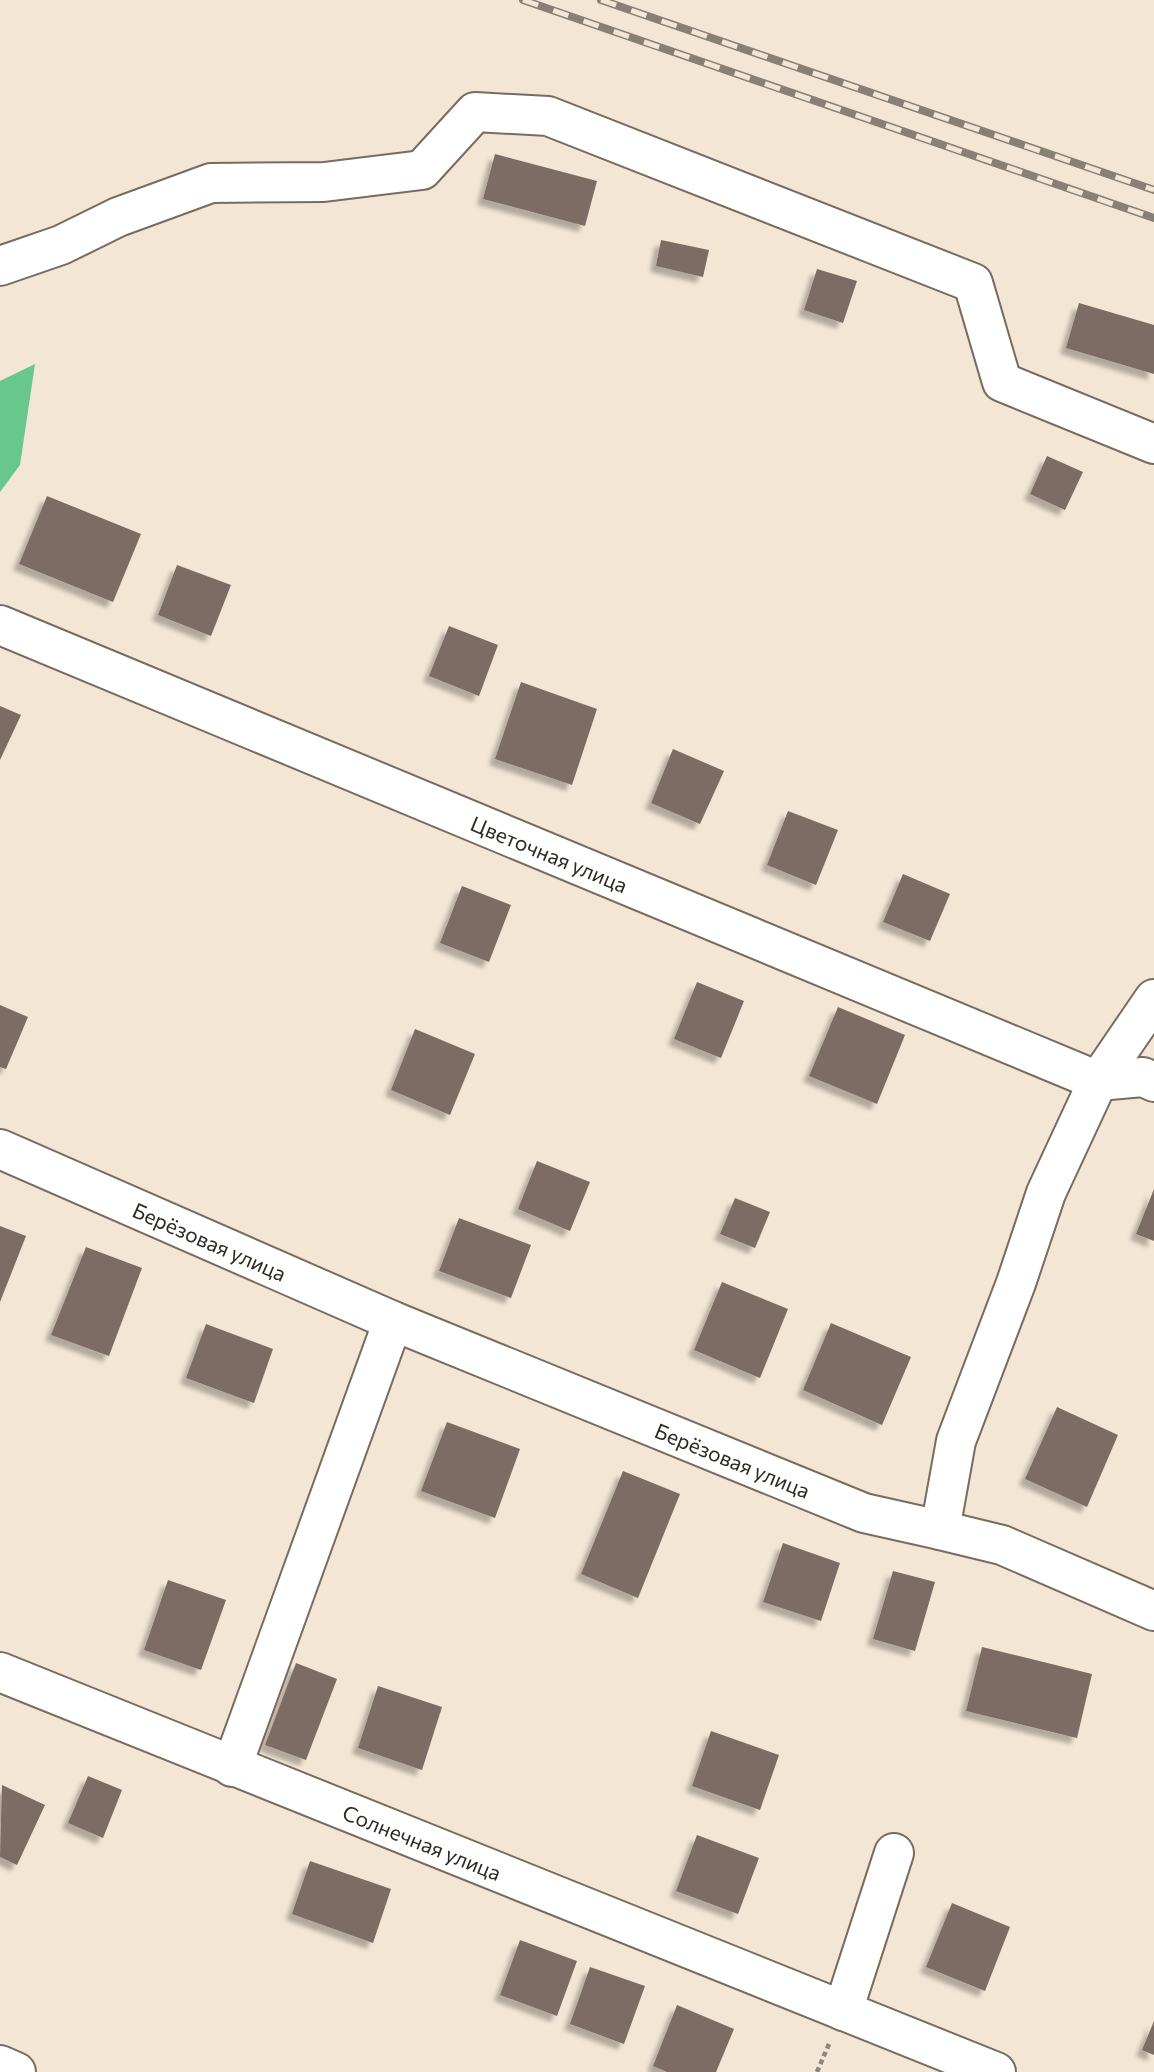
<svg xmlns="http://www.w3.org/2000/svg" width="1154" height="2072" viewBox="0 0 1154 2072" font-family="Commissioner,sans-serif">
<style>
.forest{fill:#67c78d}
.building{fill:#7d6c63;filter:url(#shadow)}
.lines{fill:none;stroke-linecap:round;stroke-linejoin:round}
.minor-casing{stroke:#786c5e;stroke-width:42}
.path{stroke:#8f867b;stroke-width:4.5;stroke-dasharray:5 3.5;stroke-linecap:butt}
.minor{stroke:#fff;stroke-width:38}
.rail-casing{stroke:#898075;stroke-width:8}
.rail{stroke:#f3e6d5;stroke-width:5;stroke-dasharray:16;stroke-linecap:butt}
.labels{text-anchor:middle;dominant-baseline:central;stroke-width:7;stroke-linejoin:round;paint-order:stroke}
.street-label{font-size:21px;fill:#2e2923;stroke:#f3e6d5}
</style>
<defs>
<filter id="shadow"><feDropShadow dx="-6" dy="6" stdDeviation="2" flood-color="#0004"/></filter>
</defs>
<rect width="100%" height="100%" fill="#f3e6d5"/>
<!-- forest -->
<polygon class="forest" points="35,364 20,465 0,492 0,381"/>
<!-- building -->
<g class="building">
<polygon points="495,154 597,181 585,226 483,199"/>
<polygon points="661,240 709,250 703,277 656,266"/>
<polygon points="817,269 857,281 843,323 804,310"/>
<polygon points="1079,303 1154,325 1154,374 1066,348"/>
<polygon points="1047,456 1083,472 1065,510 1030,494"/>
<polygon points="47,496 141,534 113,602 19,564"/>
<polygon points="177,565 231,585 211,636 158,615"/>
<polygon points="449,626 498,645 479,696 429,676"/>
<polygon points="521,682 597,709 572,785 495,759"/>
<polygon points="0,706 21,715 0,760"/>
<polygon points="673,749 724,771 700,824 651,803"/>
<polygon points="788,811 838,830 816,885 767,865"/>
<polygon points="903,874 950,894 930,941 883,922"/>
<polygon points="462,886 511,905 489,962 440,943"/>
<polygon points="697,982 744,1001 721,1058 674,1039"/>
<polygon points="0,1005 28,1017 6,1069 0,1067"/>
<polygon points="838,1007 905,1035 877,1104 809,1076"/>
<polygon points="415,1029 475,1054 450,1115 391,1090"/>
<polygon points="537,1161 590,1182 570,1231 518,1209"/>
<polygon points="1154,1189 1154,1241 1136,1234"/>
<polygon points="735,1198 770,1212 755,1248 720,1234"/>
<polygon points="459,1218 531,1245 511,1298 439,1271"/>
<polygon points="0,1226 26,1236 0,1302"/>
<polygon points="86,1247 142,1268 109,1356 51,1335"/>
<polygon points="722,1282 788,1309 760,1378 694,1350"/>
<polygon points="831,1323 911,1357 882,1425 803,1390"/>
<polygon points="206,1324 273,1349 254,1403 186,1378"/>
<polygon points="1057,1407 1118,1435 1087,1507 1025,1479"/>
<polygon points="447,1422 520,1449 495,1518 421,1491"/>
<polygon points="623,1471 680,1494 638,1598 581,1574"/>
<polygon points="783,1543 840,1563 821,1621 763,1602"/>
<polygon points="893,1571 935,1582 915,1651 873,1639"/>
<polygon points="168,1580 226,1600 201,1670 144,1650"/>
<polygon points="982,1647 1092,1674 1077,1738 966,1711"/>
<polygon points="296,1663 337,1679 306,1760 265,1745"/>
<polygon points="378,1686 442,1707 422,1770 358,1748"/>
<polygon points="711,1731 779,1755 760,1810 692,1786"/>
<polygon points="88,1776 122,1790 103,1838 68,1823"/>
<polygon points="2,1785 45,1805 17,1865 0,1857"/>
<polygon points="697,1835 759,1858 738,1914 676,1891"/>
<polygon points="310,1861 391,1889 373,1943 292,1914"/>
<polygon points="952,1903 1010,1927 985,1991 926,1967"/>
<polygon points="520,1940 577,1961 557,2016 500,1995"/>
<polygon points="590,1967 645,1986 624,2044 570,2024"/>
<polygon points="677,2005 734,2029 716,2072 667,2072 653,2066"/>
<polygon points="1154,2021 1154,2055 1142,2050"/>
</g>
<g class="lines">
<defs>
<g id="minor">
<polyline points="0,266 61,245 118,217 211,183 324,182 422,170 475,112 548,116 973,283 1002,382 1154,444"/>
<path id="s1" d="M0,625l1098,456 45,-4 11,5"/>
<path id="s2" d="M0,1149l393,172 471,192 76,17 16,-89 60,-158 30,-90 52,-112 56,-82"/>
<polyline points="940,1530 1002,1545 1154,1611"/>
<path id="s3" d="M0,1672l996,400"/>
<polyline points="232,1767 393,1321"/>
<polyline points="843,2011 894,1853"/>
<polyline points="0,2065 16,2072"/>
</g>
</defs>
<!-- minor casing -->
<use href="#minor" class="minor-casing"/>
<!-- path -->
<polyline class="path" points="817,2072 829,2044"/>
<!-- minor -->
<use href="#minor" class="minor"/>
<defs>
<g id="rail">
<polyline points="523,0 1154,218"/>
<polyline points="601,0 1154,190"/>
</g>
</defs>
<!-- rail casing -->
<use href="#rail" class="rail-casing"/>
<!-- rail -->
<use href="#rail" class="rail"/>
</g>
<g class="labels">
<!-- street labels -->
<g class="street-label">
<text stroke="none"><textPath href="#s1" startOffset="595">Цветочная улица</textPath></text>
<text stroke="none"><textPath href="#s2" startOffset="229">Берёзовая улица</textPath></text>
<text stroke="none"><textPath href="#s2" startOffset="796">Берёзовая улица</textPath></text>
<text stroke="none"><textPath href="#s3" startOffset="455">Солнечная улица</textPath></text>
</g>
</g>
</svg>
